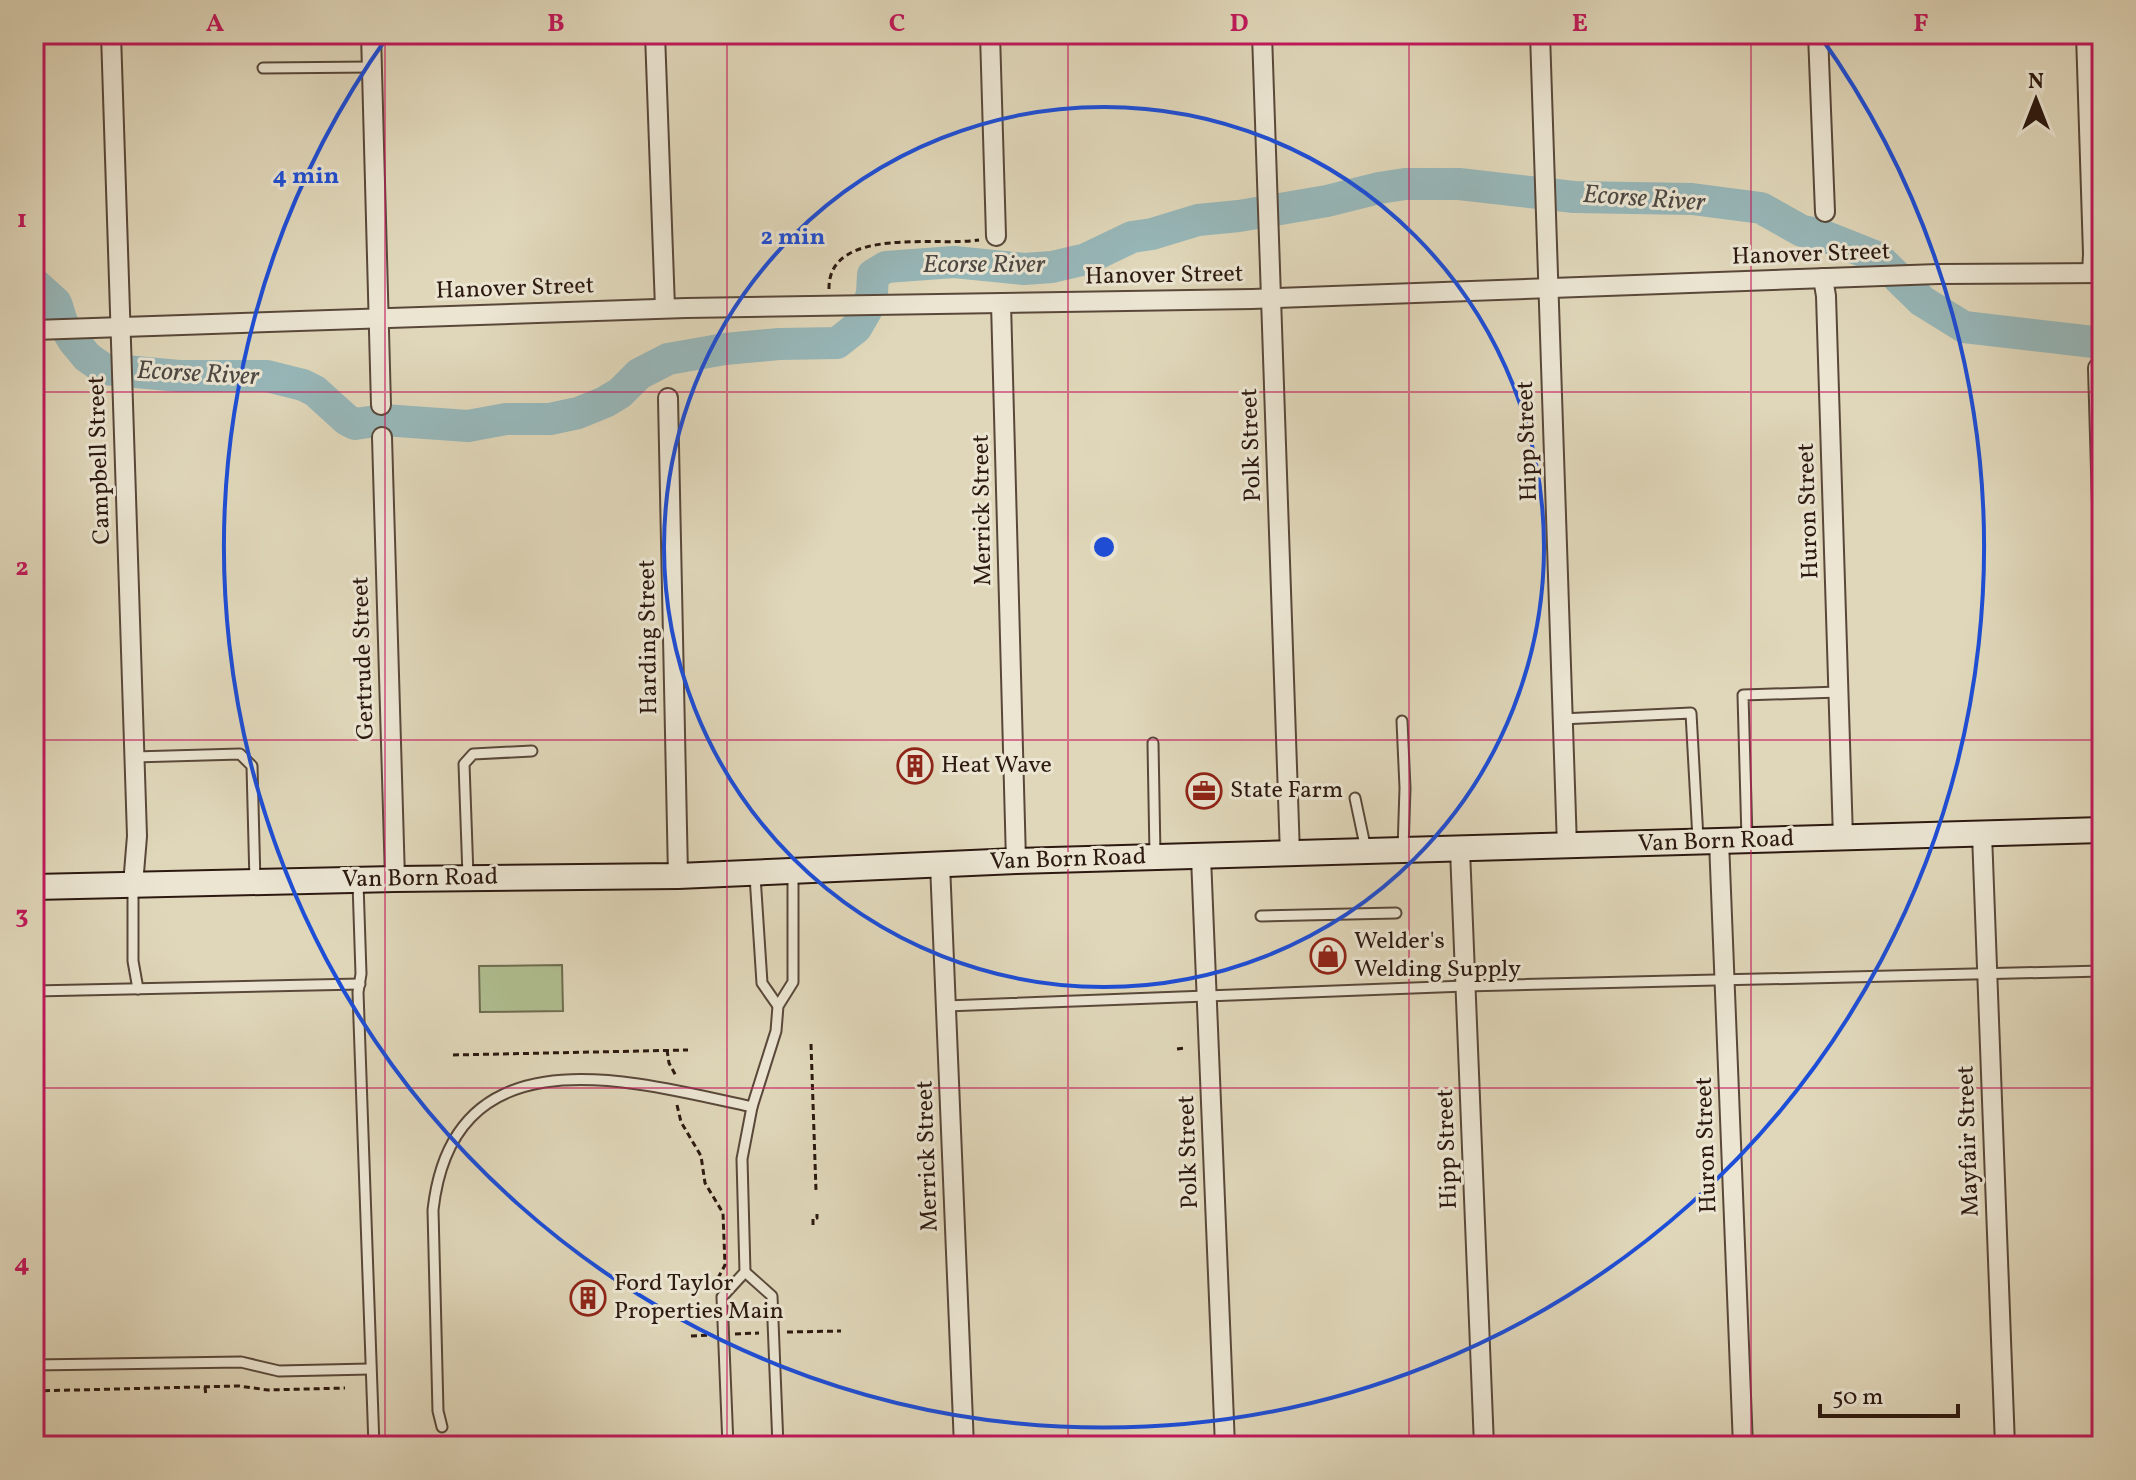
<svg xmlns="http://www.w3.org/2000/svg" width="2136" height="1480" viewBox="0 0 2136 1480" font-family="Vollkorn,serif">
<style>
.green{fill:#b0bf91;stroke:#6e6c50;stroke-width:2}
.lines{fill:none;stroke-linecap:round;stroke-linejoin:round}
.river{stroke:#97b7b9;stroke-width:32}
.service-casing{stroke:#59483a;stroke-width:13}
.minor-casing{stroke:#59483a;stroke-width:22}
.secondary-casing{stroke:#2c1910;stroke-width:28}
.path{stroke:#2c1910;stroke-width:3;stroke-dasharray:6 4;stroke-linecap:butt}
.service{stroke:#ebe5d2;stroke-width:9}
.minor{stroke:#ebe5d2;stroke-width:18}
.secondary{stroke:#ebe5d2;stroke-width:24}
.grid{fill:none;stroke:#c2185b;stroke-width:2;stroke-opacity:0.55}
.ring{fill:none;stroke:#1d4ed8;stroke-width:4}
.labels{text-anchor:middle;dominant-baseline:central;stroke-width:6;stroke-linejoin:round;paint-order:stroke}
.street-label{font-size:24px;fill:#2c1910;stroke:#ebe5d2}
.poi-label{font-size:24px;fill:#2c1910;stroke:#ebe5d2;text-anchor:start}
.water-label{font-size:26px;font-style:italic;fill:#4c4843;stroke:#ebe5d2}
.centre{fill:#1d4ed8;stroke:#ebe5d2;stroke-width:4}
.ring-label{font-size:24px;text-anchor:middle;font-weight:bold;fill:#1d4ed8;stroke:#ebe5d2;stroke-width:6;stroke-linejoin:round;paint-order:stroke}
.neatline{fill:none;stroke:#c2185b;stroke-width:3}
.grid-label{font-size:26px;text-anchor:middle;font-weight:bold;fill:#c2185b}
</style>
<rect width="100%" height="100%" fill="#e0d7ba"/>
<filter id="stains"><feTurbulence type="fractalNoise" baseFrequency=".0025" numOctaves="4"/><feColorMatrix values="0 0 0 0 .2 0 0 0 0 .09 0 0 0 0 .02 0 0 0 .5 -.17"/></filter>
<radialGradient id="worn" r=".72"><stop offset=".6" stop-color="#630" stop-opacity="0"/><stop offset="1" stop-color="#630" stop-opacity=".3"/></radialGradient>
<!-- green -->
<polygon class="green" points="562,965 563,1011 480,1012 479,966"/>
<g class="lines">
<!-- river -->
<polyline class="river" points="34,283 56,303 62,322 73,340 87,357 104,369 179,376 267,376 303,385 315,391 347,420 355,424 383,420 468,426 506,419 550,419 578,413 605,402 620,393 639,374 668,359 725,349 779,344 837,343 856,328 867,309 872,293 873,275 886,267 954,262 1024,269 1052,267 1086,259 1132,237 1152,234 1198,220 1239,216 1327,201 1379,188 1405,184 1459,184 1574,197 1692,199 1761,208 1802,231 1819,234 1877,257 1922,301 1964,327 2102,343"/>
<defs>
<g id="service">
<polyline points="263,68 372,67"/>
<polyline points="1561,719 1691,713 1698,839"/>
<polyline points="1402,721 1405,788 1403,850"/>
<polyline points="1153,743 1155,855"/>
<polyline points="134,757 240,754 252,766 255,882"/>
<polyline points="1355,798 1366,850"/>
<polyline points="1747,839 1743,695 1839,692"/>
<polyline points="468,876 464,764 473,754 532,751"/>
<polyline points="755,876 762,983 778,1006"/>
<polyline points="358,883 361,974 358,992 374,1446"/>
<polyline points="133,885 133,961 138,989"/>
<polyline points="1261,916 1396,913"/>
<polyline points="34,991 360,984"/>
<polyline points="946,1006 1465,986 2102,971"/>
<polyline points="745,1272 772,1296 778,1446"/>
<polyline points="34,1365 241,1362 279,1371 370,1369"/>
<path d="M442,1427l-4,-16 -5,-201c20,-180 197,-130 319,-103"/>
<polyline points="728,1446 722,1297 745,1272 742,1159 752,1107 776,1031 778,1006 793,982 793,874"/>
</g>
<g id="minor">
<polyline points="111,34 137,836 133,885"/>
<polyline points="371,34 381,405"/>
<polyline points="655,34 665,308"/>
<polyline points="990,34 996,236"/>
<polyline points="1262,34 1290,855"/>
<polyline points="1540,34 1567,847"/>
<polyline points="1818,34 1825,212"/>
<polyline points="2086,34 2093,254 2092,273"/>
<polyline points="1823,278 1826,296 1843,838"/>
<polyline points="1001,303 1016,861"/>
<polyline points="34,330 686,308 1252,299 1938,274 2102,273"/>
<polyline points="2098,368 2102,504"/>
<polyline points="668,398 678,876"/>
<polyline points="382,437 395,879"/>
<polyline points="1982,834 2005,1446"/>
<polyline points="1719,841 1743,1446"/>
<polyline points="1460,850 1484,1446"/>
<polyline points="1201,857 1225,1446"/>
<polyline points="940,864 964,1446"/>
</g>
<polyline id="secondary" points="34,887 395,879 678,876 1016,861 2102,830"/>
</defs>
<!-- service casing -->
<use href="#service" class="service-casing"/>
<!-- minor casing -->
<use href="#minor" class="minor-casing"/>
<!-- secondary casing -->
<use href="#secondary" class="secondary-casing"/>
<!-- path -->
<g class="path">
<path d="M829,289c-1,-64 110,-42 150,-49"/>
<polyline points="811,1044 816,1191"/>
<polyline points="1177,1049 1186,1048"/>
<polyline points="667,1050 669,1063 676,1076"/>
<polyline points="453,1055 688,1050"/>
<polyline points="677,1105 681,1122 701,1156 705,1183 723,1213 725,1265 717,1280"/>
<polyline points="813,1225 813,1218 817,1218 817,1214"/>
<polyline points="787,1332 841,1331"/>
<polyline points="735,1334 759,1333"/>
<polyline points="691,1336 711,1335"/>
<polyline points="205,1387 206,1396"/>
<polyline points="34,1391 239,1386 268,1390 345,1388"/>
<polyline points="39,1391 39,1400"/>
</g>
<!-- service -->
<use href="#service" class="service"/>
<!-- minor -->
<use href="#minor" class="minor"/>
<!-- secondary -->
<use href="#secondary" class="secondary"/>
</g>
<!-- grid -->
<path class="grid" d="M385,34v1412M727,34v1412M1068,34v1412M1409,34v1412M1751,34v1412M34,392h2068M34,740h2068M34,1088h2068"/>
<!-- distance rings -->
<g class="ring">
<circle cx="1104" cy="547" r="440"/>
<path d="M1820 36A880 880 0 1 1 388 36"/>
</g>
<!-- icons -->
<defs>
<symbol id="building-ring" viewBox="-11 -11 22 22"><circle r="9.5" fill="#ebe5d2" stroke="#8f2418" stroke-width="1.5"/><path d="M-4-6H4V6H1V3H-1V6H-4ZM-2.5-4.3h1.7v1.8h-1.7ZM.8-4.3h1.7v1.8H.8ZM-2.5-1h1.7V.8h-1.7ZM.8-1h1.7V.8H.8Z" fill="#8f2418"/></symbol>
<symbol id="office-ring" viewBox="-11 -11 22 22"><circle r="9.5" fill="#ebe5d2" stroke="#8f2418" stroke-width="1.5"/><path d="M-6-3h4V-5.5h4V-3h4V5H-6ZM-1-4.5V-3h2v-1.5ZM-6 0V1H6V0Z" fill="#8f2418"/></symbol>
<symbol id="shop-ring" viewBox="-11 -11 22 22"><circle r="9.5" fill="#ebe5d2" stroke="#8f2418" stroke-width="1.5"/><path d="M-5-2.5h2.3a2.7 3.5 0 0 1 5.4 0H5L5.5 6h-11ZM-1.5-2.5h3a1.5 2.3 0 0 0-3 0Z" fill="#8f2418"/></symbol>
</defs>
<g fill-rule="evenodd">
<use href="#building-ring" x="895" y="746" width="40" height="40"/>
<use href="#office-ring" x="1184" y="771" width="40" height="40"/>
<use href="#shop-ring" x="1308" y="936" width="40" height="40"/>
<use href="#building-ring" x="568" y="1278" width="40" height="40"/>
</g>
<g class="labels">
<!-- street labels -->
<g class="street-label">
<text transform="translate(1811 255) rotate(-2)">Hanover Street</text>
<text transform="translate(1164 276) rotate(-1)">Hanover Street</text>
<text transform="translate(515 289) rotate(-2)">Hanover Street</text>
<text transform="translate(1528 441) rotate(-92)">Hipp Street</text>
<text transform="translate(1252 445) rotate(-92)">Polk Street</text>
<text transform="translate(100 460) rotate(-92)">Campbell Street</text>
<text transform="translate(983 510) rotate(-91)">Merrick Street</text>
<text transform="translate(1809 511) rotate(-92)">Huron Street</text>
<text transform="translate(649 637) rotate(-91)">Harding Street</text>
<text transform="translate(364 658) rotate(-92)">Gertrude Street</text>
<text transform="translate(1716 842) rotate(-2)">Van Born Road</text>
<text transform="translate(1068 860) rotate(-2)">Van Born Road</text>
<text transform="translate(420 879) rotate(-1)">Van Born Road</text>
<text transform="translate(1969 1141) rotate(-92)">Mayfair Street</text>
<text transform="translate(1707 1145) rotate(-92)">Huron Street</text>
<text transform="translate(1448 1149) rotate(-92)">Hipp Street</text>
<text transform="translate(1189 1152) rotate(-92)">Polk Street</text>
<text transform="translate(928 1156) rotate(-92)">Merrick Street</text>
</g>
<!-- poi labels -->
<g class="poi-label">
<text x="941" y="766">Heat Wave</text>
<text x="1230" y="791">State Farm</text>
<text x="1354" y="942">Welder's<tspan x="1354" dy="28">Welding Supply</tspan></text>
<text x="614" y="1284">Ford Taylor<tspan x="614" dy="28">Properties Main</tspan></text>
</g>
<!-- water labels -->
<g class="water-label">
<text transform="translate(1644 199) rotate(4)">Ecorse River</text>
<text x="984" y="265">Ecorse River</text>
<text transform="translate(198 374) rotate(3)">Ecorse River</text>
</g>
</g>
<circle cx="1104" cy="547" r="12" class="centre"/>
<g class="ring-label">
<text x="306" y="183">4 min</text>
<text x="793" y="244">2 min</text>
</g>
<!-- margin -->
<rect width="2136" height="1480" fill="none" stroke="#e0d7ba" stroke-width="88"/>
<!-- north arrow -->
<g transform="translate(2036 100)" stroke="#ebe5d2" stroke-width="6" paint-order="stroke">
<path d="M0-6L14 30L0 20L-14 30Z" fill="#2c1910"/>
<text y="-12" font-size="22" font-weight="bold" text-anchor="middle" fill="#2c1910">N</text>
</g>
<!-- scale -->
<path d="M1820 1404v12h138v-12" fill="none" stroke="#2c1910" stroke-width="4"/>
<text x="1832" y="1404" font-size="24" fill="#2c1910" stroke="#ebe5d2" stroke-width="6" paint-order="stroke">50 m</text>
<rect x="44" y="44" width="2048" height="1392" class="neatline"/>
<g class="grid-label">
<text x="215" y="31">A</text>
<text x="556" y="31">B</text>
<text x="897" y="31">C</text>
<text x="1239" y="31">D</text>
<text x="1580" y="31">E</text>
<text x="1921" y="31">F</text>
<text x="22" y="227">1</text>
<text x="22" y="575">2</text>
<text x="22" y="923">3</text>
<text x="22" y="1271">4</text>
</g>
<rect width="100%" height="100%" filter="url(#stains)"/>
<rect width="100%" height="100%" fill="url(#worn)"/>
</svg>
